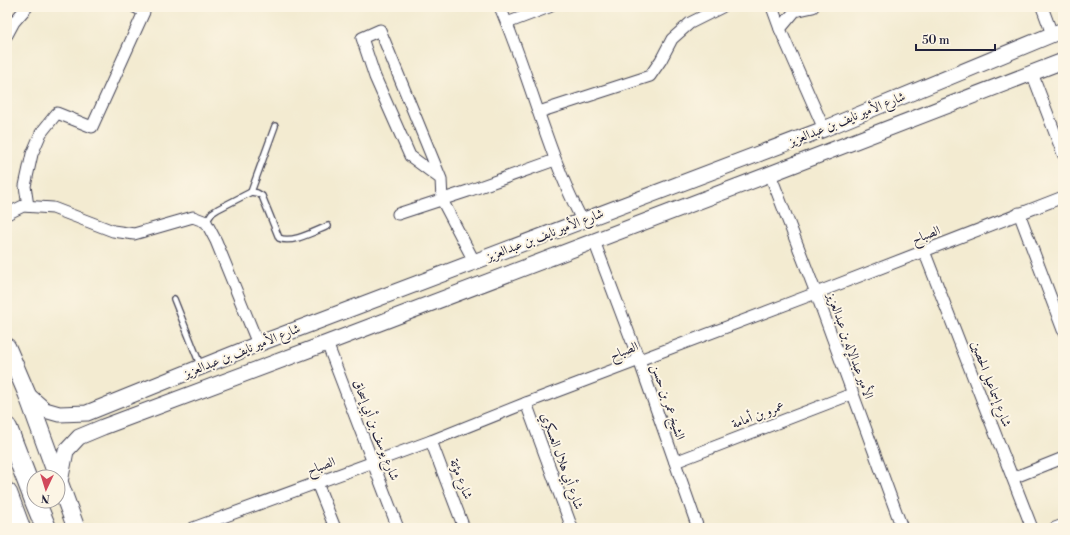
<svg xmlns="http://www.w3.org/2000/svg" width="1070" height="535" viewBox="0 0 1070 535" font-family="'Libre Bodoni',Amiri,serif">
<style>
.lines{fill:none;stroke-linecap:round;stroke-linejoin:round}
.lane-casing{stroke:#414052;stroke-width:8}
.street-casing{stroke:#414052;stroke-width:13}
.secondary-casing{stroke:#414052;stroke-width:17}
.primary-casing{stroke:#414052;stroke-width:19}
.highway-casing{stroke:#414052;stroke-width:22}
.lane{stroke:#fff;stroke-width:5.5}
.street{stroke:#fff;stroke-width:11}
.secondary{stroke:#fff;stroke-width:15}
.primary{stroke:#fff;stroke-width:17}
.highway{stroke:#fff;stroke-width:20}
.labels{text-anchor:middle;dominant-baseline:central;stroke-width:4;stroke-linejoin:round;paint-order:stroke}
.street-label{font-size:13px;fill:#22223b;stroke:#fcf5e5}
</style>
<rect width="100%" height="100%" fill="#fcf5e5"/>
<filter id="ink" filterUnits="userSpaceOnUse"><feTurbulence type="fractalNoise" baseFrequency=".025" numOctaves="2"/><feDisplacementMap in="SourceGraphic" scale="8" xChannelSelector="R" yChannelSelector="G"/><feConvolveMatrix kernelMatrix="1 2 1 2 8 2 1 2 1" color-interpolation-filters="sRGB"/></filter>
<filter id="wash" filterUnits="userSpaceOnUse"><feTurbulence type="fractalNoise" baseFrequency=".012" numOctaves="4" result="noise"/><feDisplacementMap in="SourceGraphic" scale="16" xChannelSelector="R" yChannelSelector="G"/><feGaussianBlur stdDeviation="0.9" result="paint"/><feColorMatrix in="noise" values="0 0 0 0 0 0 0 0 0 0 0 0 0 0 0 0 0 1.4 0 .05"/><feComposite in="paint" operator="in"/></filter>
<g filter="url(#wash)">
<rect width="100%" height="100%" fill="#f3ebd1"/>
</g>
<g filter="url(#ink)">
<g class="lines">
<defs>
<g id="lane">
<polyline points="251,192 275,126"/>
<path d="M206,222l6,-9 6,-4 33,-17 6,1 5,3 17,42c13,6 36,-7 49,-12"/>
<polyline points="174,299 201,367"/>
</g>
<g id="street">
<path d="M500,7c30,70 47,145 82,213"/>
<polyline points="772,7 780,29 824,129"/>
<polyline points="1042,7 1052,34"/>
<polyline points="507,23 549,7"/>
<polyline points="780,29 795,11 813,7"/>
<polyline points="7,35 14,22 27,7"/>
<polyline points="1032,73 1063,154"/>
<polyline points="539,112 650,76 661,60 672,39 690,23 722,7"/>
<polyline points="770,174 816,293 902,528"/>
<polyline points="441,179 410,156 375,77 362,38 380,30 441,179 442,200 474,261"/>
<polyline points="28,206 25,186 32,154 41,133 57,113 92,127 144,12 135,7"/>
<polyline points="1019,213 1063,330"/>
<polyline points="7,214 23,206 53,208 113,231 134,234 193,217 206,222 216,241 258,344"/>
<polyline points="398,214 468,191 555,160"/>
<polyline points="594,241 639,360 698,528"/>
<polyline points="924,251 1032,528"/>
<polyline points="327,343 398,528"/>
<polyline points="526,403 572,528"/>
<polyline points="431,441 464,528"/>
<polyline points="675,462 852,394"/>
<polyline points="1013,478 1063,458"/>
<polyline points="317,483 335,528"/>
<polyline points="193,528 431,441 526,403 816,293 1063,197"/>
<polyline points="1055,528 1063,525"/>
</g>
<g id="secondary">
<polyline points="27,394 45,410 59,414 87,413 258,344 824,129 1063,30"/>
<polyline points="60,482 66,451 79,437 103,427 327,343 770,174 1063,61"/>
</g>
<polyline id="primary" points="7,347 27,394 76,528"/>
<g id="highway">
<polyline points="7,428 34,498"/>
<polyline points="7,493 20,528"/>
<polyline points="35,501 46,528"/>
</g>
</defs>
<!-- lane casing -->
<use href="#lane" class="lane-casing"/>
<!-- street casing -->
<use href="#street" class="street-casing"/>
<!-- secondary casing -->
<use href="#secondary" class="secondary-casing"/>
<!-- primary casing -->
<use href="#primary" class="primary-casing"/>
<!-- highway casing -->
<use href="#highway" class="highway-casing"/>
<!-- lane -->
<use href="#lane" class="lane"/>
<!-- street -->
<use href="#street" class="street"/>
<!-- secondary -->
<use href="#secondary" class="secondary"/>
<!-- primary -->
<use href="#primary" class="primary"/>
<!-- highway -->
<use href="#highway" class="highway"/>
</g>
</g>
<g class="labels">
<!-- street labels -->
<g class="street-label">
<text transform="translate(847 119) rotate(-22)">شارع الأمير نايف بن عبدالعزيز</text>
<text transform="translate(545 235) rotate(-21)">شارع الأمير نايف بن عبدالعزيز</text>
<text transform="translate(926 235) rotate(-21)">الصباح</text>
<text transform="translate(850 346) rotate(70)">الأمير عبدالإله بن عبدالعزيز</text>
<text transform="translate(242 351) rotate(-22)">شارع الأمير نايف بن عبدالعزيز</text>
<text transform="translate(624 351) rotate(-21)">الصباح</text>
<text transform="translate(991 384) rotate(69)">شارع إسماعيل الحصين</text>
<text transform="translate(668 402) rotate(71)">الشيخ عمر بن حسن</text>
<text transform="translate(758 415) rotate(-21)">عمرو بن أمامة</text>
<text transform="translate(376 430) rotate(69)">شارع يوسف بن أبي إسحاق</text>
<text transform="translate(562 461) rotate(70)">شارع أبي هلال العسكري</text>
<text transform="translate(321 466) rotate(-20)">الصباح</text>
<text transform="translate(461 479) rotate(69)">شارع مؤتة</text>
</g>
</g>
<!-- margin -->
<rect width="1070" height="535" fill="none" stroke="#fcf5e5" stroke-width="24"/>
<!-- north arrow -->
<g transform="translate(46 489) rotate(184)"><circle r="19" fill="#fcf5e5" stroke="#a5a1a1"/>
<path d="M0-3L7 15L0 10L-7 15Z" fill="#d1495b"/>
<text y="-6" font-size="11" font-weight="bold" text-anchor="middle" fill="#22223b">N</text>
</g>
<!-- scale -->
<path d="M916 44v6h79v-6" fill="none" stroke="#22223b" stroke-width="2"/>
<text x="922" y="44" font-size="12" fill="#22223b" stroke="#fcf5e5" stroke-width="3" paint-order="stroke">50 m</text>
</svg>
